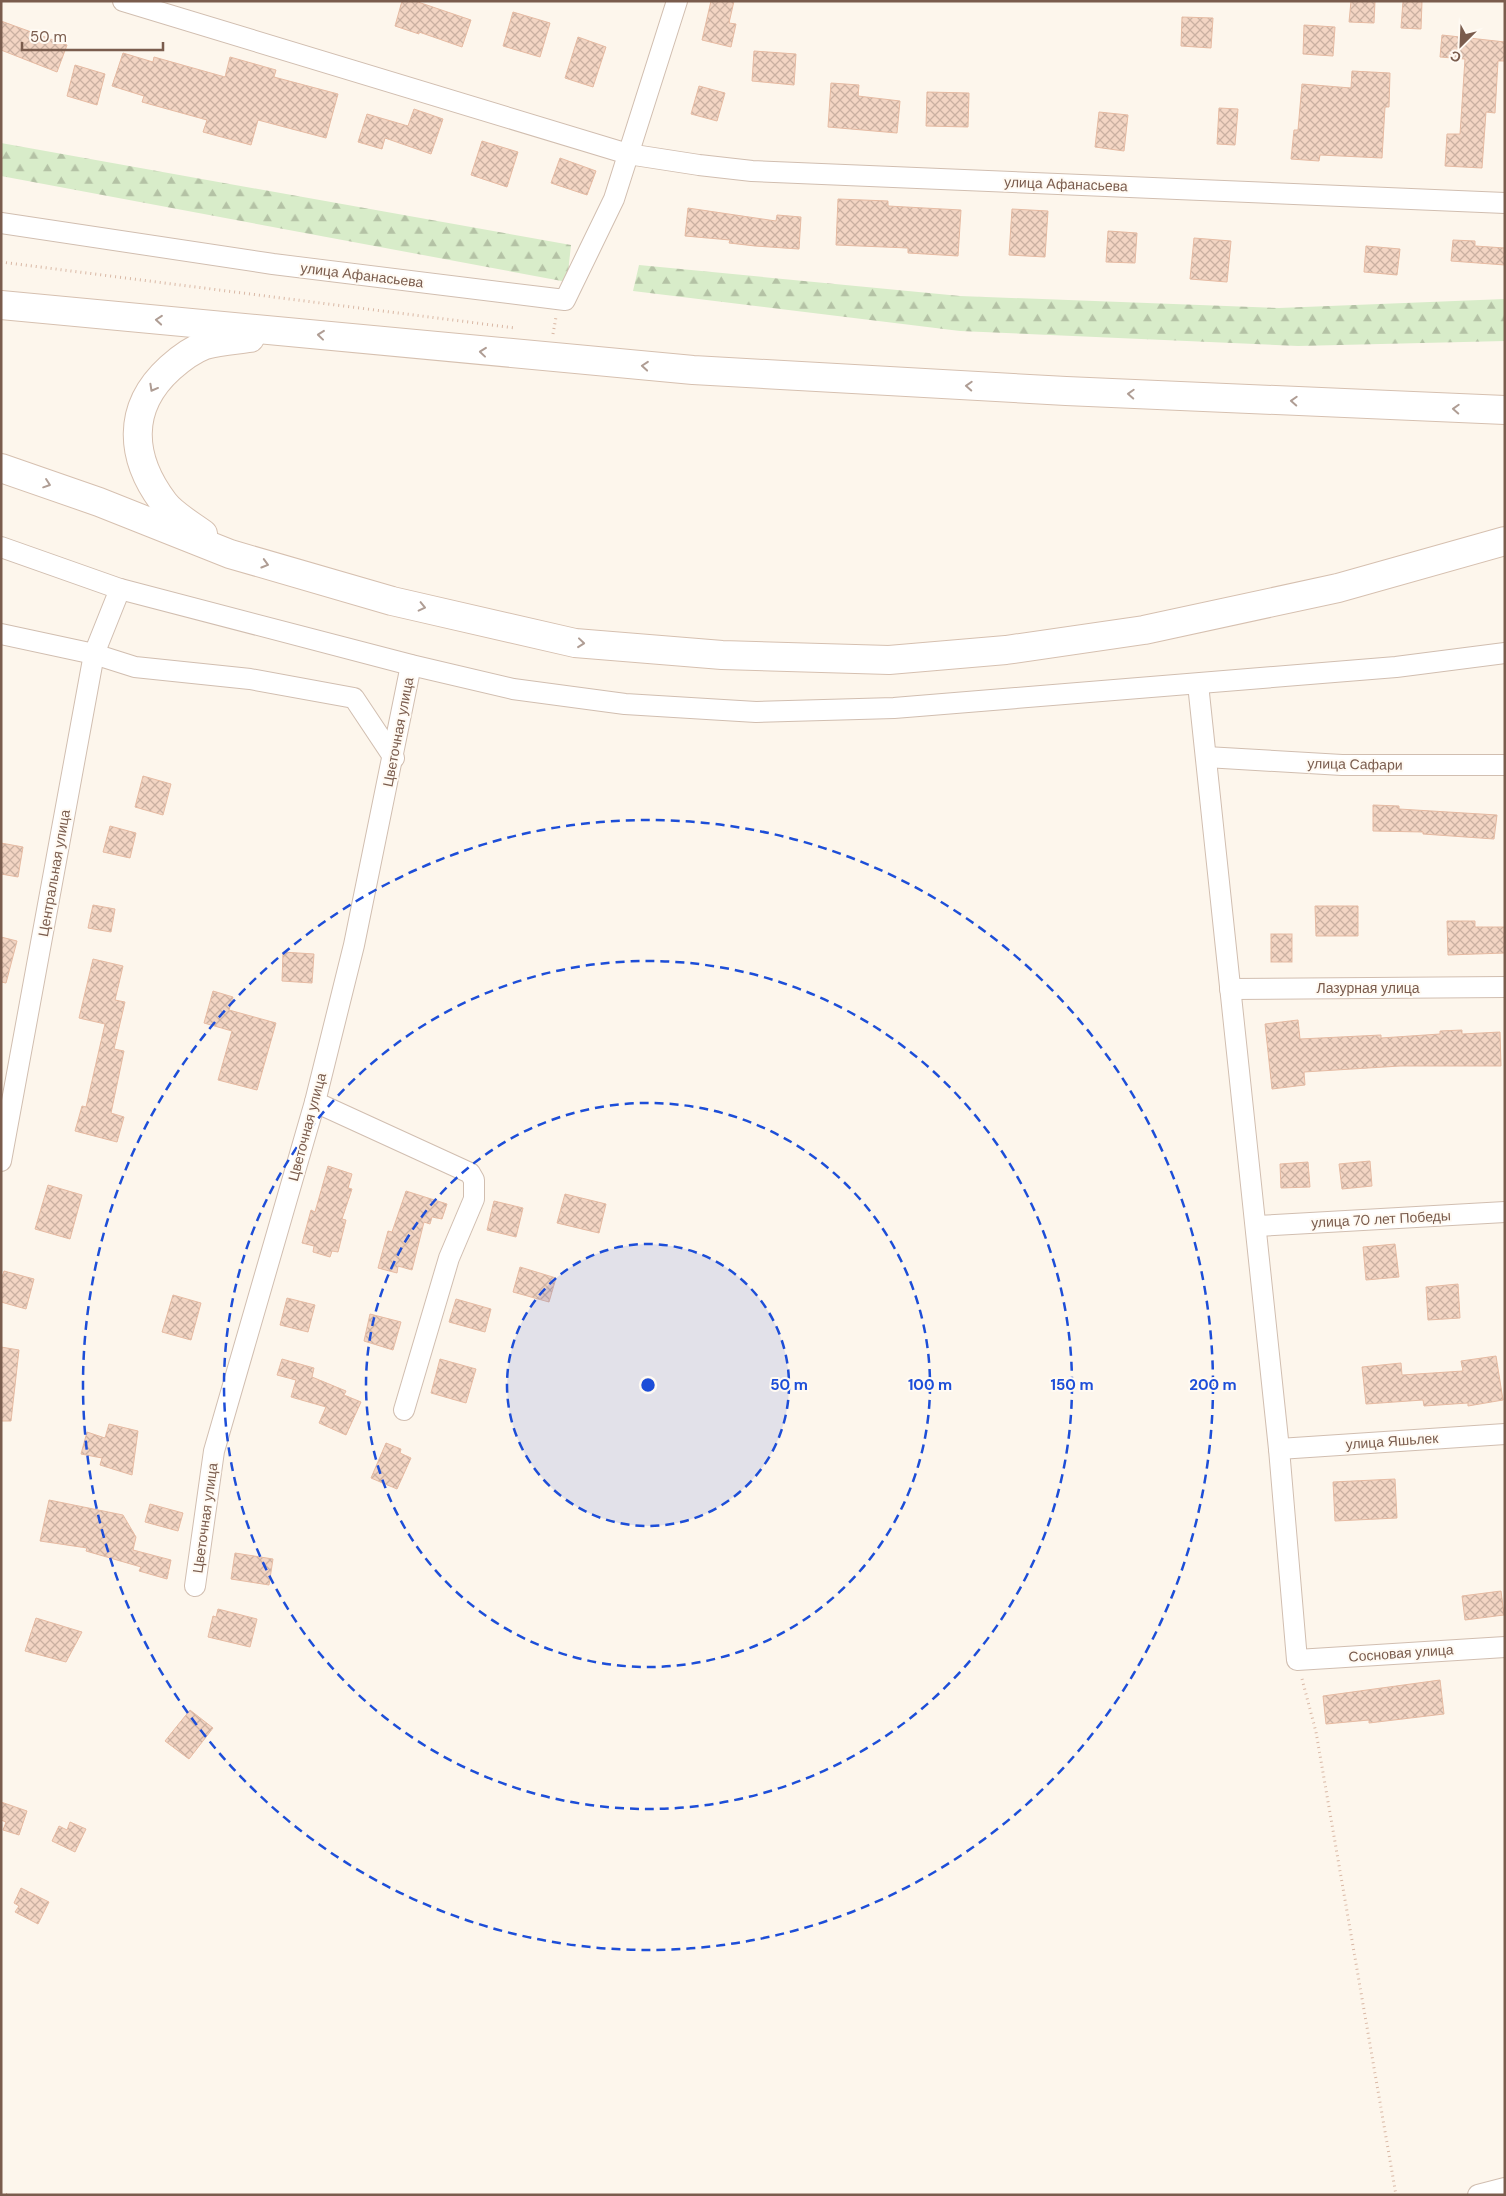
<svg xmlns="http://www.w3.org/2000/svg" width="1506" height="2196" viewBox="0 0 1506 2196" font-family="'DM Sans',sans-serif">
<style>
.forest{fill:url(#forest-firs)}
.building{fill:url(#building-cross-hatch);stroke:#e6bba3}
.lines{fill:none;stroke-linecap:round;stroke-linejoin:round}
.minor-casing{stroke:#d1beb0;stroke-width:22}
.secondary-casing{stroke:#d6c0b0;stroke-width:30}
.path{stroke:#d9b8a5;stroke-width:3;stroke-dasharray:1 4;stroke-linecap:butt}
.minor{stroke:#fff;stroke-width:20}
.secondary{stroke:#fff;stroke-width:28}
.oneway{stroke:#af9d94}
.ring{fill:none;stroke:#1d4ed8;stroke-width:2.5;stroke-dasharray:9 6}
.labels{text-anchor:middle;dominant-baseline:central;stroke-width:4;stroke-linejoin:round;paint-order:stroke}
.street-label{font-size:14px;fill:#7a5c4d;stroke:#fffaf3}
.centre{fill:#1d4ed8;stroke:#fffaf3;stroke-width:2.5}
.ring-label{font-size:15px;text-anchor:middle;font-weight:bold;fill:#1d4ed8;stroke:#fffaf3;stroke-width:4;stroke-linejoin:round;paint-order:stroke}
</style>
<defs>
<pattern id="forest-firs" width="22" height="20" patternUnits="userSpaceOnUse" patternTransform="scale(1.25)"><rect width="22" height="20" fill="#d8ecc9"/><path d="M5 1l3.5 6h-7zM16 11l3.5 6h-7z" fill="#b4c2a5"/></pattern>
<pattern id="building-cross-hatch" width="8" height="8" patternUnits="userSpaceOnUse" patternTransform="scale(1.25)"><rect width="8" height="8" fill="#f3d5c3"/><path d="M0 0l8 8M0 8l8-8" fill="none" stroke="#cab0a1"/></pattern>
</defs>
<rect width="100%" height="100%" fill="#fdf6ec"/>
<!-- forest -->
<g class="forest">
<polygon points="1,143 571,245 567,282 1,176"/>
<polygon points="639,265 960,296 1279,308 1505,299 1505,341 1298,346 960,331 633,291"/>
</g>
<!-- building -->
<g class="building">
<polygon points="402,1 415,1 471,20 462,47 419,32 419,34 395,26"/>
<polygon points="711,1 734,1 729,23 736,24 731,47 702,40"/>
<polygon points="1351,1 1375,1 1374,23 1349,22"/>
<polygon points="1403,1 1422,1 1421,29 1401,28"/>
<polygon points="513,12 550,23 540,57 503,46"/>
<polygon points="1182,17 1213,18 1211,48 1181,46"/>
<polygon points="1,21 67,45 57,72 1,50"/>
<polygon points="1304,25 1335,27 1333,56 1303,54"/>
<polygon points="1442,35 1505,42 1505,61 1498,61 1495,113 1486,112 1482,168 1445,166 1447,134 1460,134 1465,59 1440,57"/>
<polygon points="578,37 606,47 593,87 565,78"/>
<polygon points="754,51 796,54 794,85 752,81"/>
<polygon points="123,53 153,62 154,57 225,77 230,57 276,70 274,77 338,94 326,138 258,120 251,145 203,132 207,120 142,102 144,96 112,86"/>
<polygon points="75,65 105,74 97,105 67,96"/>
<polygon points="1352,71 1390,73 1389,107 1385,107 1382,158 1320,155 1319,161 1291,159 1294,130 1298,130 1302,84 1351,88"/>
<polygon points="831,83 859,85 858,96 900,101 897,133 828,127"/>
<polygon points="699,86 725,93 717,121 691,114"/>
<polygon points="927,92 969,93 968,127 926,126"/>
<polygon points="1219,108 1238,109 1235,145 1217,144"/>
<polygon points="414,109 443,119 431,154 385,138 382,149 358,142 367,114 408,126"/>
<polygon points="1099,112 1128,115 1124,151 1095,147"/>
<polygon points="482,141 518,152 507,187 471,175"/>
<polygon points="560,158 596,171 587,195 551,183"/>
<polygon points="838,199 888,201 888,206 961,210 958,256 908,253 908,248 836,245"/>
<polygon points="688,208 776,221 777,215 801,217 799,249 755,246 729,243 730,240 685,236"/>
<polygon points="1012,209 1048,211 1045,257 1009,255"/>
<polygon points="1108,231 1137,233 1135,263 1106,262"/>
<polygon points="1194,238 1231,241 1227,282 1190,279"/>
<polygon points="1453,240 1475,241 1475,246 1505,248 1505,265 1451,261"/>
<polygon points="1366,246 1400,249 1397,275 1364,272"/>
<polygon points="143,776 171,784 163,815 135,807"/>
<polygon points="1373,805 1399,806 1399,809 1497,815 1494,839 1423,834 1423,832 1373,831"/>
<polygon points="110,826 136,833 130,858 103,852"/>
<polygon points="1,843 23,847 18,877 1,874"/>
<polygon points="93,905 115,909 111,932 88,928"/>
<polygon points="1315,906 1358,906 1358,936 1316,936"/>
<polygon points="1447,921 1475,921 1475,927 1505,927 1505,953 1448,955"/>
<rect x="1271" y="934" width="21" height="28"/>
<polygon points="1,937 17,941 6,983 1,982"/>
<polygon points="283,952 314,954 312,983 282,981"/>
<polygon points="93,959 123,966 115,1000 125,1002 114,1049 124,1051 111,1113 124,1117 117,1142 75,1131 82,1106 86,1107 105,1024 79,1018"/>
<polygon points="213,991 233,997 229,1010 276,1023 257,1090 218,1080 232,1031 204,1023"/>
<polygon points="1298,1020 1300,1039 1381,1035 1381,1038 1440,1034 1440,1031 1462,1030 1462,1034 1500,1032 1501,1066 1400,1066 1304,1072 1305,1085 1272,1089 1265,1024"/>
<polygon points="1370,1161 1372,1186 1342,1189 1339,1164"/>
<polygon points="1308,1162 1310,1187 1281,1188 1280,1164"/>
<polygon points="328,1166 352,1174 348,1188 352,1189 342,1219 346,1220 338,1252 332,1251 330,1257 313,1252 314,1246 302,1243 311,1210 315,1212"/>
<polygon points="48,1185 82,1195 70,1239 35,1229"/>
<polygon points="406,1191 447,1204 442,1219 432,1217 430,1224 424,1222 412,1270 398,1266 397,1273 378,1268 388,1231 392,1232"/>
<polygon points="565,1194 606,1204 599,1233 557,1223"/>
<polygon points="494,1201 523,1208 516,1237 487,1230"/>
<polygon points="1395,1244 1399,1277 1366,1280 1363,1247"/>
<polygon points="520,1267 556,1278 549,1302 513,1292"/>
<polygon points="4,1271 34,1279 26,1309 1,1302 1,1281"/>
<polygon points="1458,1284 1460,1318 1428,1320 1426,1287"/>
<polygon points="173,1295 201,1303 191,1340 162,1332"/>
<polygon points="287,1298 315,1305 308,1332 280,1325"/>
<polygon points="456,1299 491,1309 485,1332 449,1322"/>
<polygon points="370,1314 401,1322 393,1350 364,1341"/>
<polygon points="1,1347 19,1350 11,1421 1,1421"/>
<polygon points="1496,1356 1503,1400 1468,1406 1468,1403 1424,1406 1423,1400 1366,1404 1362,1367 1401,1363 1402,1375 1463,1371 1461,1361"/>
<polygon points="282,1359 314,1368 312,1377 346,1391 344,1395 361,1402 346,1435 319,1423 326,1407 291,1397 296,1380 277,1375"/>
<polygon points="440,1359 476,1369 466,1403 431,1393"/>
<polygon points="109,1424 138,1431 132,1475 100,1465 102,1458 81,1454 87,1432 105,1438"/>
<polygon points="386,1443 401,1449 400,1453 411,1458 397,1489 371,1478"/>
<polygon points="1395,1479 1397,1518 1335,1521 1333,1482"/>
<polygon points="49,1500 123,1515 136,1537 133,1550 171,1560 167,1579 139,1571 141,1567 86,1551 87,1548 40,1541"/>
<polygon points="150,1504 183,1513 178,1531 145,1522"/>
<polygon points="235,1553 273,1559 269,1585 231,1579"/>
<polygon points="1501,1591 1504,1615 1465,1620 1462,1596"/>
<polygon points="218,1609 257,1619 250,1647 208,1637 213,1616 216,1617"/>
<polygon points="36,1618 82,1632 66,1662 25,1651"/>
<polygon points="1440,1680 1444,1714 1369,1723 1369,1720 1326,1724 1323,1696"/>
<polygon points="190,1710 213,1728 189,1759 165,1741"/>
<polygon points="1,1802 27,1811 19,1835 3,1830 6,1822 1,1820"/>
<polygon points="70,1822 86,1829 75,1852 52,1841 59,1826 67,1830"/>
<polygon points="21,1888 49,1902 38,1924 15,1912 19,1906 14,1903"/>
</g>
<g class="lines">
<defs>
<g id="minor">
<polyline points="123,1 628,154 699,165 752,171 1505,203"/>
<polyline points="1,223 273,264 565,300 614,199 677,1"/>
<polyline points="1,547 120,589 411,665 513,689 625,704 756,712 894,708 1396,667 1505,653"/>
<polyline points="1,634 94,654 135,667 250,679 354,698 394,758"/>
<polyline points="1198,684 1279,1449 1297,1660 1505,1647"/>
<polyline points="1206,757 1342,765 1505,765"/>
<polyline points="1230,989 1505,987"/>
<polyline points="315,1102 470,1173 474,1180 474,1199 449,1258 404,1410"/>
<polyline points="1,1161 94,654 120,589"/>
<polyline points="1257,1226 1505,1212"/>
<polyline points="1279,1449 1505,1434"/>
<polyline points="195,1586 214,1451 315,1102 354,945 411,665"/>
<polyline points="1478,2195 1505,2188"/>
</g>
<g id="secondary">
<polyline points="1,305 693,370 1066,391 1505,410"/>
<polyline points="1,468 99,502 230,554 392,601 575,643 722,655 889,660 1006,650 1144,630 1338,588 1505,541"/>
<path d="M203,534c-12,-9 -30,-19 -39,-31 -34,-45 -38,-95 6,-135 10,-9 22,-18 35,-23 14,-4 31,-5 45,-7"/>
</g>
</defs>
<!-- minor casing -->
<use href="#minor" class="minor-casing"/>
<!-- secondary casing -->
<use href="#secondary" class="secondary-casing"/>
<!-- path -->
<g class="path">
<polyline points="1,262 515,328"/>
<polyline points="553,334 556,317"/>
<polyline points="1302,1679 1316,1732 1396,2195"/>
<polyline points="1,2194 11,2195"/>
</g>
<!-- minor -->
<use href="#minor" class="minor"/>
<!-- secondary -->
<use href="#secondary" class="secondary"/>
</g>
<!-- one-way arrows -->
<defs><path id="oneway-chevron" d="M-2-3.5L2.5 0L-2 3.5" fill="none" stroke-width="1.6" stroke-linecap="round" stroke-linejoin="round" transform="scale(1.25)"/></defs>
<g class="oneway">
<use href="#oneway-chevron" transform="translate(159 320) rotate(-175)"/>
<use href="#oneway-chevron" transform="translate(321 335) rotate(-174)"/>
<use href="#oneway-chevron" transform="translate(483 352) rotate(-174)"/>
<use href="#oneway-chevron" transform="translate(645 366) rotate(-175)"/>
<use href="#oneway-chevron" transform="translate(969 386) rotate(-177)"/>
<use href="#oneway-chevron" transform="translate(153 388) rotate(119)"/>
<use href="#oneway-chevron" transform="translate(1131 394) rotate(-177)"/>
<use href="#oneway-chevron" transform="translate(1294 401) rotate(-177)"/>
<use href="#oneway-chevron" transform="translate(1456 409) rotate(-177)"/>
<use href="#oneway-chevron" transform="translate(47 484) rotate(19)"/>
<use href="#oneway-chevron" transform="translate(265 564) rotate(16)"/>
<use href="#oneway-chevron" transform="translate(422 607) rotate(13)"/>
<use href="#oneway-chevron" transform="translate(581 643) rotate(6)"/>
</g>
<!-- distance rings -->
<circle cx="648" cy="1385" r="141" fill="#1d4ed8" fill-opacity=".12"/>
<g class="ring">
<circle cx="648" cy="1385" r="141"/>
<circle cx="648" cy="1385" r="282"/>
<circle cx="648" cy="1385" r="424"/>
<circle cx="648" cy="1385" r="565"/>
</g>
<g class="labels">
<!-- street labels -->
<g class="street-label">
<text transform="translate(1066 184) rotate(2)">улица Афанасьева</text>
<text transform="translate(362 275) rotate(7)">улица Афанасьева</text>
<text transform="translate(398 732) rotate(-79)">Цветочная улица</text>
<text transform="translate(1355 764) rotate(1)">улица Сафари</text>
<text transform="translate(54 873) rotate(-80)">Центральная улица</text>
<text x="1368" y="988">Лазурная улица</text>
<text transform="translate(307 1127) rotate(-75)">Цветочная улица</text>
<text transform="translate(1381 1219) rotate(-3)">улица 70 лет Победы</text>
<text transform="translate(1392 1441) rotate(-4)">улица Яшьлек</text>
<text transform="translate(205 1518) rotate(-82)">Цветочная улица</text>
<text transform="translate(1401 1653) rotate(-4)">Сосновая улица</text>
</g>
</g>
<circle cx="648" cy="1385" r="8" class="centre"/>
<g class="ring-label">
<text x="789" y="1390">50 m</text>
<text x="930" y="1390">100 m</text>
<text x="1072" y="1390">150 m</text>
<text x="1213" y="1390">200 m</text>
</g>
<!-- border -->
<rect width="1506" height="2196" fill="none" stroke="#7a5c4d" stroke-width="5"/>
<!-- north arrow -->
<g transform="translate(1461 45) rotate(204)" stroke="#fffaf3" stroke-width="4" paint-order="stroke">
<path d="M0-4L9 19L0 12L-9 19Z" fill="#7a5c4d"/>
<text y="-8" font-size="14" font-weight="bold" text-anchor="middle" fill="#7a5c4d">С</text>
</g>
<!-- scale -->
<path d="M22 42v8h141v-8" fill="none" stroke="#7a5c4d" stroke-width="2.5"/>
<text x="30" y="42" font-size="15" fill="#7a5c4d" stroke="#fffaf3" stroke-width="4" paint-order="stroke">50 m</text>
</svg>
